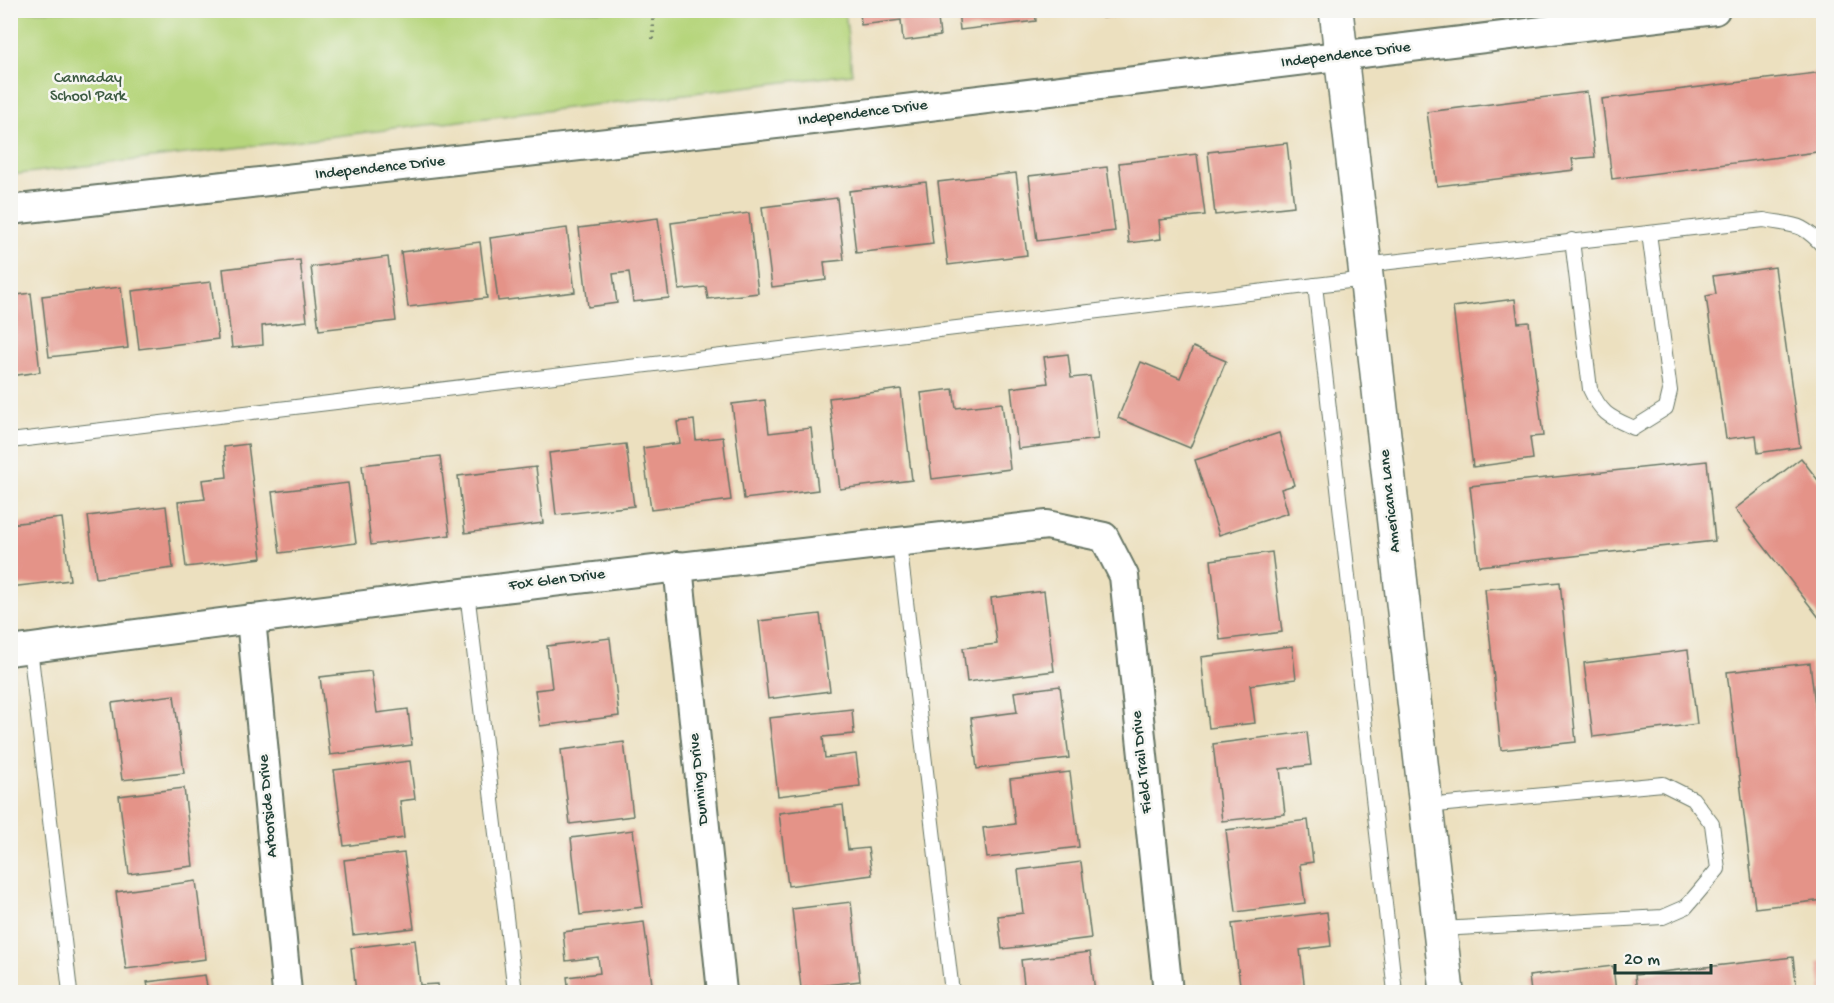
<svg xmlns="http://www.w3.org/2000/svg" width="1834" height="1003" viewBox="0 0 1834 1003" font-family="'Gochi Hand',sans-serif">
<style>
.green{fill:#b6d57c;stroke:#6a8958;stroke-width:1.5}
.building{fill:#e49388}
.lines{fill:none;stroke-linecap:round;stroke-linejoin:round}
.service-casing{stroke:#677665;stroke-width:16}
.minor-casing{stroke:#677665;stroke-width:32}
.tertiary-casing{stroke:#677665;stroke-width:36}
.path{stroke:#677665;stroke-width:4;stroke-dasharray:1.5 4.5;stroke-linecap:butt}
.service{stroke:#fff;stroke-width:14}
.minor{stroke:#fff;stroke-width:28}
.tertiary{stroke:#fff;stroke-width:33}
.labels{text-anchor:middle;dominant-baseline:central;stroke-width:5;stroke-linejoin:round;paint-order:stroke}
.street-label{font-size:16px;fill:#1f3d34;stroke:#f6f6f2}
.park-label{font-size:16px;fill:#3d5b42;stroke:#f6f6f2}
</style>
<rect width="100%" height="100%" fill="#f6f6f2"/>
<filter id="ink" filterUnits="userSpaceOnUse"><feTurbulence type="fractalNoise" baseFrequency=".0167" numOctaves="2"/><feDisplacementMap in="SourceGraphic" scale="12" xChannelSelector="R" yChannelSelector="G"/><feConvolveMatrix kernelMatrix="1 2 1 2 8 2 1 2 1" color-interpolation-filters="sRGB"/></filter>
<filter id="wash" filterUnits="userSpaceOnUse"><feTurbulence type="fractalNoise" baseFrequency=".008" numOctaves="4" result="noise"/><feDisplacementMap in="SourceGraphic" scale="24" xChannelSelector="R" yChannelSelector="G"/><feGaussianBlur stdDeviation="1.35" result="paint"/><feColorMatrix in="noise" values="0 0 0 0 0 0 0 0 0 0 0 0 0 0 0 0 0 1.4 0 .05"/><feComposite in="paint" operator="in"/></filter>
<g filter="url(#wash)">
<rect width="100%" height="100%" fill="#ece0bf"/>
<!-- green -->
<polygon class="green" points="10,11 845,11 852,74 11,175"/>
<g id="blocks">
<!-- building -->
<g class="building">
<polygon points="860,10 937,10 940,36 903,41 901,20 861,25"/>
<polygon points="958,10 1035,10 1036,21 960,30"/>
<polygon points="1102,10 1137,10 1138,13 1103,18"/>
<polygon points="1824,72 1824,151 1612,179 1602,99"/>
<polygon points="1587,92 1595,157 1572,159 1574,170 1437,186 1427,112"/>
<polygon points="1287,143 1294,206 1215,215 1208,152"/>
<polygon points="1197,154 1205,215 1159,220 1161,239 1129,243 1119,163"/>
<polygon points="1107,167 1115,231 1037,241 1029,176"/>
<polygon points="1016,173 1027,255 948,265 938,182"/>
<polygon points="926,182 933,244 856,253 849,191"/>
<polygon points="837,198 844,260 824,262 826,280 772,287 762,207"/>
<polygon points="749,213 758,293 708,299 706,287 679,290 671,223"/>
<polygon points="658,218 669,298 633,302 629,272 613,274 617,303 588,307 579,228"/>
<polygon points="567,228 575,292 498,301 490,238"/>
<polygon points="480,242 487,298 408,307 401,252"/>
<polygon points="388,257 396,321 319,330 311,267"/>
<polygon points="300,260 307,321 262,326 263,345 232,348 223,269"/>
<polygon points="1775,267 1800,447 1758,453 1756,435 1726,439 1706,296 1716,294 1713,276"/>
<polygon points="211,282 218,339 139,349 132,291"/>
<polygon points="121,287 128,348 49,357 42,296"/>
<polygon points="31,293 40,372 10,376 10,296"/>
<polygon points="1515,299 1518,323 1529,322 1543,436 1530,437 1533,459 1473,467 1453,307"/>
<polygon points="1193,347 1226,361 1190,448 1118,418 1141,362 1180,378"/>
<polygon points="1068,354 1071,378 1090,376 1098,439 1018,449 1011,388 1048,383 1044,357"/>
<polygon points="901,389 912,480 840,489 829,398"/>
<polygon points="953,389 956,408 1002,403 1010,469 932,479 921,393"/>
<polygon points="765,400 769,433 811,428 818,490 744,499 732,404"/>
<polygon points="694,420 696,440 723,437 731,500 651,510 643,448 680,443 677,422"/>
<polygon points="1279,433 1294,485 1281,489 1288,513 1219,535 1195,460"/>
<polygon points="248,444 262,558 186,567 178,502 205,499 202,480 227,477 224,447"/>
<polygon points="626,444 634,506 556,515 549,453"/>
<polygon points="440,456 450,535 371,545 362,465"/>
<polygon points="1801,458 1824,488 1824,624 1735,509"/>
<polygon points="1707,461 1715,541 1479,566 1470,486"/>
<polygon points="536,467 543,523 465,533 458,476"/>
<polygon points="348,483 356,543 280,553 272,492"/>
<polygon points="166,506 173,568 96,578 88,516"/>
<polygon points="62,518 70,580 10,587 10,524"/>
<polygon points="1272,552 1282,632 1220,640 1211,560"/>
<polygon points="1560,582 1576,742 1501,750 1485,589"/>
<polygon points="1044,591 1054,671 967,682 963,648 997,644 991,598"/>
<polygon points="820,614 830,691 768,699 759,621"/>
<polygon points="610,638 619,716 540,726 535,690 552,688 547,646"/>
<polygon points="1292,646 1296,679 1250,685 1255,723 1209,728 1201,657"/>
<polygon points="1688,650 1697,724 1593,737 1584,663"/>
<polygon points="1810,663 1824,780 1824,900 1755,908 1727,672"/>
<polygon points="371,671 377,713 408,709 412,745 330,755 320,677"/>
<polygon points="1060,686 1069,758 977,769 971,718 1017,712 1014,692"/>
<polygon points="174,695 184,773 122,780 112,703"/>
<polygon points="852,709 854,734 823,737 825,758 856,754 860,786 778,796 769,718"/>
<polygon points="1307,732 1311,765 1280,769 1285,814 1222,821 1213,744"/>
<polygon points="624,742 633,816 570,824 561,750"/>
<polygon points="410,761 415,799 400,801 404,838 344,846 334,770"/>
<polygon points="1070,772 1079,847 987,858 983,828 1015,824 1010,779"/>
<polygon points="184,788 193,866 129,874 119,796"/>
<polygon points="843,805 848,850 868,848 872,875 788,886 779,813"/>
<polygon points="1308,820 1313,862 1300,864 1305,903 1236,912 1226,830"/>
<polygon points="633,830 643,907 580,915 571,838"/>
<polygon points="404,853 414,928 353,935 344,860"/>
<polygon points="1081,862 1091,938 1002,949 998,916 1023,913 1018,870"/>
<polygon points="196,881 206,959 126,969 116,892"/>
<polygon points="851,902 860,981 801,988 792,909"/>
<polygon points="1327,912 1331,946 1300,950 1305,991 1241,992 1232,924"/>
<polygon points="644,922 653,992 569,992 567,977 600,973 598,957 566,961 563,932"/>
<polygon points="415,940 420,985 438,984 439,992 356,992 351,948"/>
<polygon points="1090,952 1095,992 1025,992 1021,960"/>
<polygon points="1793,957 1797,992 1637,992 1635,975"/>
<polygon points="1824,961 1824,992 1822,992 1818,962"/>
<polygon points="1613,966 1616,992 1531,992 1529,976"/>
<polygon points="205,975 208,992 149,992 147,982"/>
</g>
</g>
</g>
<g filter="url(#ink)">
<use href="#blocks" fill-opacity="0" stroke="#677665" stroke-width="1.5"/>
<g class="lines">
<defs>
<g id="service">
<path d="M1572,240l18,149c12,26 20,28 44,39l32,-20 4,-17 -21,-158"/>
<path d="M1364,265l400,-45c32,6 37,2 60,27"/>
<polyline points="1315,285 1395,992"/>
<polyline points="10,441 1366,279"/>
<polyline points="899,542 952,992"/>
<polyline points="467,592 515,992"/>
<polyline points="30,648 70,992"/>
<polyline points="1426,806 1663,784 1693,799 1712,824 1718,869 1686,907 1663,917 1440,929"/>
</g>
<g id="minor">
<polyline points="10,210 839,117 1715,10"/>
<polyline points="678,566 722,992"/>
<polyline points="251,619 287,992"/>
<path d="M10,651c345,-47 691,-87 1037,-126l57,12 20,39 44,416"/>
</g>
<polyline id="tertiary" points="1336,10 1447,992"/>
</defs>
<!-- service casing -->
<use href="#service" class="service-casing"/>
<!-- minor casing -->
<use href="#minor" class="minor-casing"/>
<!-- tertiary casing -->
<use href="#tertiary" class="tertiary-casing"/>
<!-- path -->
<polyline class="path" points="653,39 653,10"/>
<!-- service -->
<use href="#service" class="service"/>
<!-- minor -->
<use href="#minor" class="minor"/>
<!-- tertiary -->
<use href="#tertiary" class="tertiary"/>
</g>
</g>
<g class="labels">
<!-- street labels -->
<g class="street-label">
<text transform="translate(1346 56) rotate(-7)">Independence Drive</text>
<text transform="translate(863 114) rotate(-7)">Independence Drive</text>
<text transform="translate(380 169) rotate(-6)">Independence Drive</text>
<text transform="translate(1391 501) rotate(-96)">Americana Lane</text>
<text transform="translate(557 581) rotate(-7)">Fox Glen Drive</text>
<text transform="translate(1143 762) rotate(-96)">Field Trail Drive</text>
<text transform="translate(700 779) rotate(-96)">Dunning Drive</text>
<text transform="translate(269 806) rotate(-95)">Arborside Drive</text>
</g>
<!-- park labels -->
<g class="park-label">
<text x="88" y="79">Cannaday<tspan x="88" dy="18">School Park</tspan></text>
</g>
</g>
<!-- margin -->
<rect width="1834" height="1003" fill="none" stroke="#f6f6f2" stroke-width="36"/>
<!-- scale -->
<path d="M1615 964v9h96v-9" fill="none" stroke="#1f3d34" stroke-width="3"/>
<text x="1624" y="964" font-size="18" fill="#1f3d34" stroke="#f6f6f2" stroke-width="4.5" paint-order="stroke">20 m</text>
</svg>
